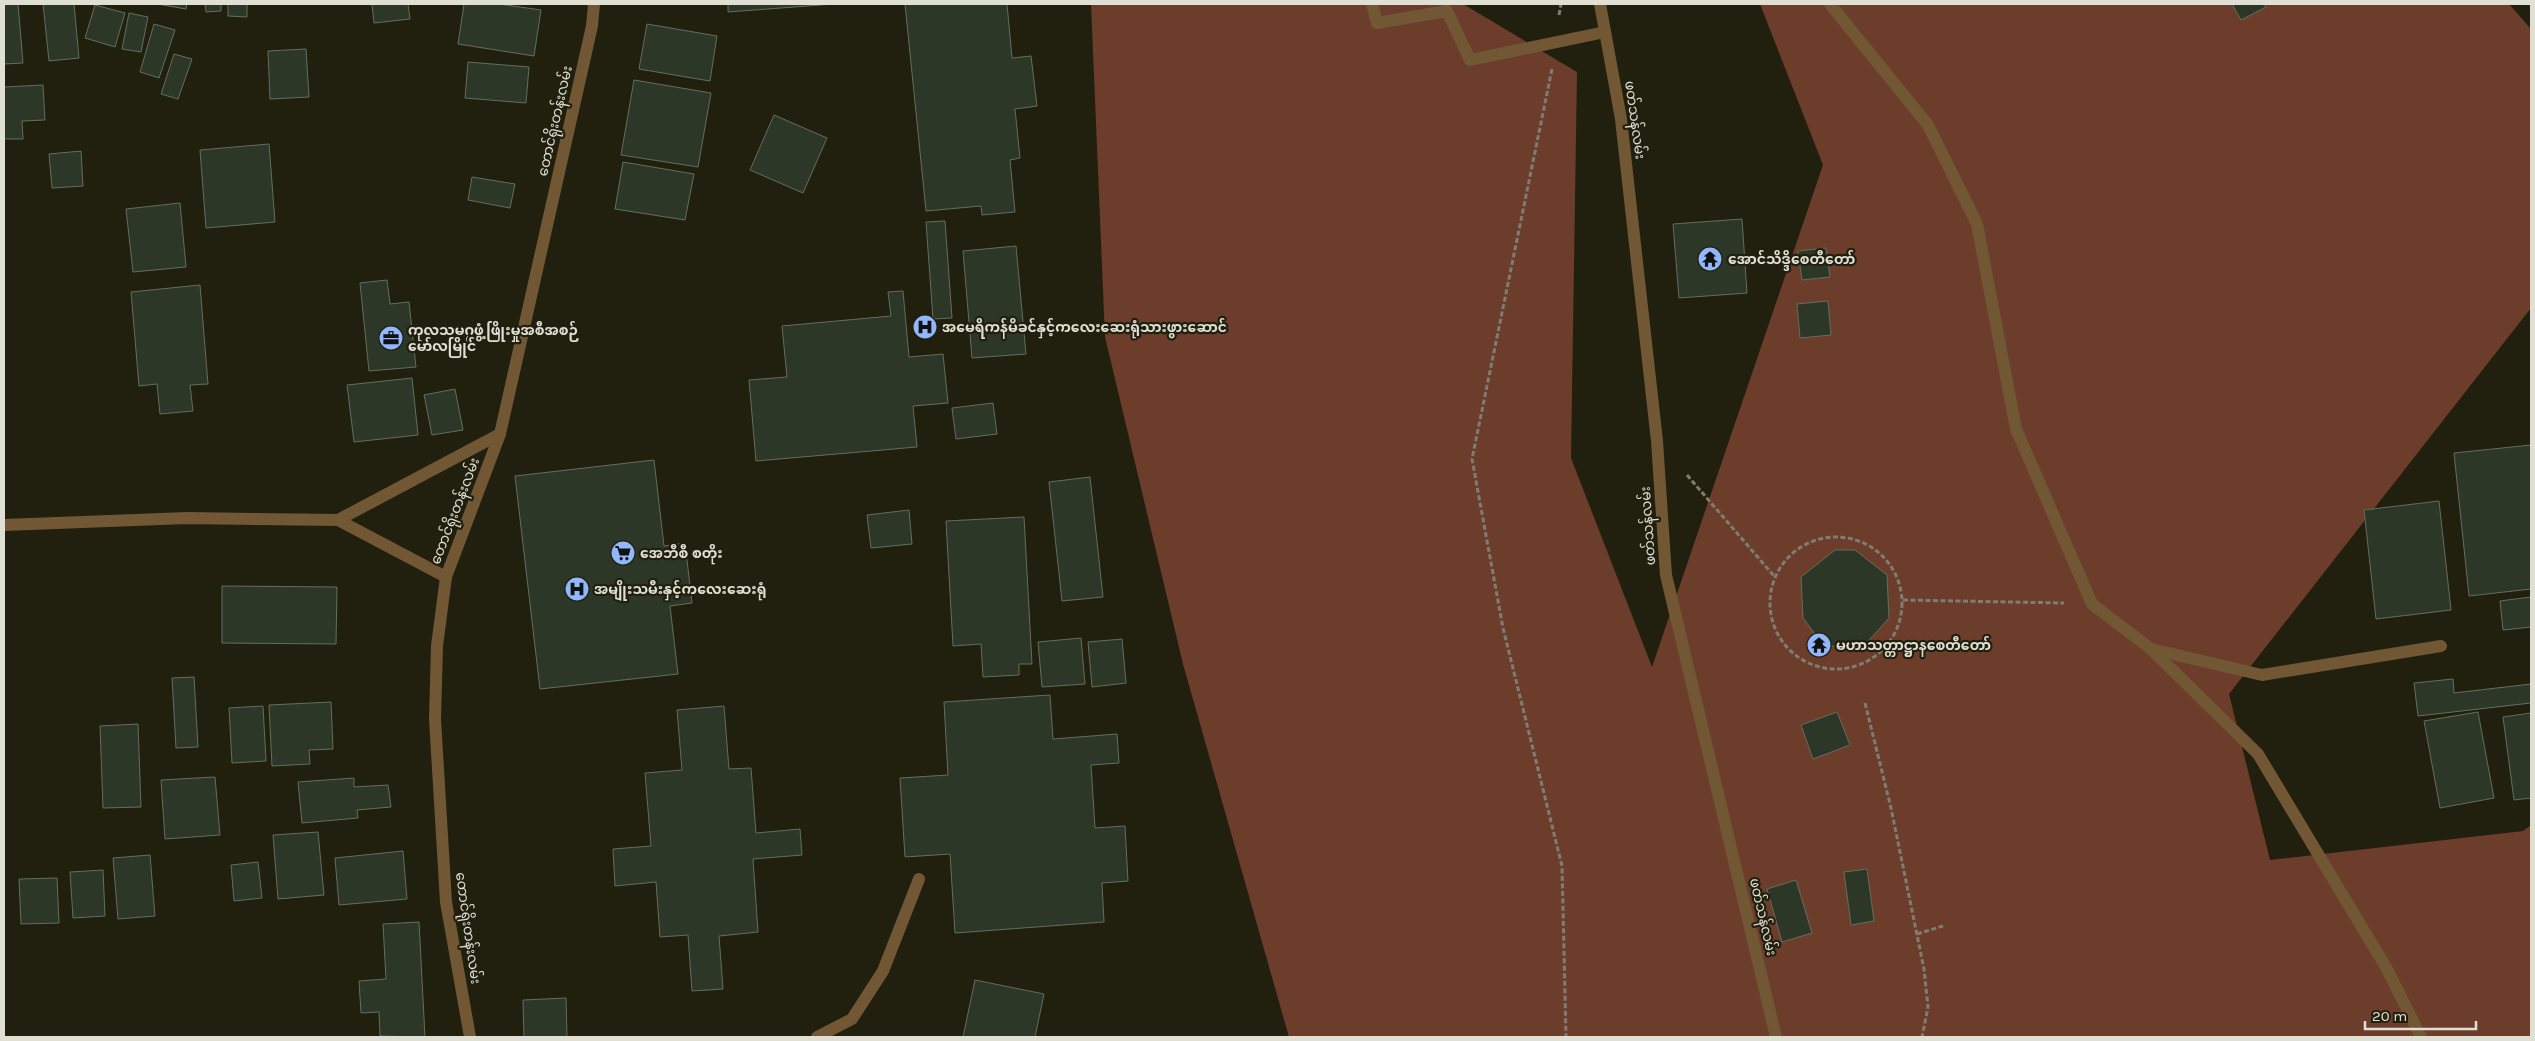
<svg xmlns="http://www.w3.org/2000/svg" width="2535" height="1041" viewBox="0 0 2535 1041" font-family="Karla,'Noto Sans Myanmar',sans-serif">
<style>
.forest{fill:#6d3d2c}
.building{fill:#2d3727;stroke:#636f5d}
.lines{fill:none;stroke-linecap:round;stroke-linejoin:round}
.path{stroke:#7f7d6f;stroke-width:3;stroke-dasharray:5 2.5;stroke-linecap:butt}
.service{stroke:#725735;stroke-width:12}
.minor{stroke:#725735;stroke-width:12}
.tertiary{stroke:#725735;stroke-width:12}
.labels{text-anchor:middle;dominant-baseline:central;stroke-width:4.5;stroke-linejoin:round;paint-order:stroke}
.street-label{font-size:14px;fill:#e0dfd4;stroke:#211f0e}
.poi-label{font-size:14px;font-weight:bold;fill:#e0dfd4;stroke:#211f0e;text-anchor:start}
</style>
<rect width="100%" height="100%" fill="#211f0e"/>
<!-- forest -->
<polygon class="forest" points="1091,4 1463,4 1577,72 1571,458 1652,667 1823,165 1760,4 2509,4 2531,29 2531,308 2229,694 2270,860 2523,831 2531,825 2531,1037 1289,1037 1183,664 1105,337"/>
<!-- building -->
<g class="building">
<polygon points="4,4 18,4 23,63 4,64"/>
<polygon points="43,4 74,4 79,58 49,61"/>
<polygon points="157,4 187,4 186,9"/>
<polygon points="205,4 221,4 221,11 206,12"/>
<polygon points="228,4 247,4 247,17 228,16"/>
<polygon points="372,4 408,4 410,19 374,23"/>
<polygon points="464,4 499,4 541,10 534,56 458,44"/>
<polygon points="728,4 834,4 728,12"/>
<polygon points="905,4 1007,4 1012,58 1031,56 1037,106 1015,109 1020,158 1010,160 1015,212 982,215 981,206 926,211"/>
<polygon points="2232,4 2264,4 2266,7 2241,20"/>
<polygon points="95,5 125,13 115,47 85,38"/>
<polygon points="129,13 148,17 141,52 122,49"/>
<polygon points="154,24 175,30 159,78 140,72"/>
<polygon points="647,24 717,36 710,81 639,69"/>
<polygon points="306,49 309,97 270,99 268,51"/>
<polygon points="174,54 192,59 178,99 161,94"/>
<polygon points="468,62 529,67 526,103 465,98"/>
<polygon points="634,80 711,93 698,167 621,155"/>
<polygon points="43,85 45,120 22,121 23,139 4,139 4,87"/>
<polygon points="774,115 827,138 803,193 750,170"/>
<polygon points="269,144 275,222 206,228 200,150"/>
<polygon points="81,151 83,186 52,188 49,154"/>
<polygon points="623,162 694,174 685,220 615,209"/>
<polygon points="472,177 515,184 510,208 468,200"/>
<polygon points="180,203 186,267 133,272 126,209"/>
<polygon points="1742,219 1747,293 1679,298 1673,224"/>
<polygon points="945,221 952,318 933,319 926,222"/>
<polygon points="1016,246 1026,354 972,358 963,251"/>
<polygon points="1826,248 1830,277 1802,280 1798,251"/>
<polygon points="387,280 390,304 409,302 416,367 369,371 360,283"/>
<polygon points="200,285 208,384 190,385 193,411 160,414 157,384 139,386 131,292"/>
<polygon points="903,291 909,357 943,354 948,403 913,406 917,447 756,461 749,380 787,377 782,326 891,316 888,292"/>
<polygon points="1828,301 1831,335 1800,338 1797,304"/>
<polygon points="412,378 418,435 354,442 347,385"/>
<polygon points="455,389 463,430 432,435 424,395"/>
<polygon points="993,403 997,434 956,439 952,408"/>
<polygon points="2531,445 2531,589 2469,596 2454,453"/>
<polygon points="654,460 664,546 685,543 692,603 670,606 678,674 540,689 515,476"/>
<polygon points="1090,477 1103,597 1062,601 1049,482"/>
<polygon points="2439,501 2451,610 2376,619 2364,510"/>
<polygon points="909,510 912,544 871,548 867,515"/>
<polygon points="1024,517 1032,664 1019,664 1019,675 983,677 981,644 953,646 946,521"/>
<polygon points="1835,550 1855,550 1887,575 1889,618 1863,647 1824,646 1803,618 1801,577"/>
<polygon points="222,586 337,587 336,644 222,643"/>
<polygon points="2531,597 2531,627 2503,630 2500,601"/>
<polygon points="1081,638 1085,684 1042,687 1038,642"/>
<polygon points="1122,639 1126,683 1092,687 1088,642"/>
<polygon points="194,677 198,747 176,748 172,678"/>
<polygon points="2453,679 2454,693 2531,684 2531,703 2418,716 2414,683"/>
<polygon points="1050,695 1053,739 1117,734 1119,763 1091,765 1095,828 1125,826 1128,881 1102,883 1104,922 955,933 950,854 905,857 900,778 948,775 944,702"/>
<polygon points="331,702 333,749 309,750 310,764 272,766 269,705"/>
<polygon points="263,706 266,761 232,763 229,708"/>
<polygon points="724,706 729,769 751,768 756,833 800,829 802,855 753,859 758,932 719,936 723,989 692,991 688,935 660,937 656,882 615,886 613,849 651,846 645,773 682,770 677,710"/>
<polygon points="1837,712 1850,745 1813,759 1801,725"/>
<polygon points="2478,712 2494,798 2440,808 2424,721"/>
<polygon points="2531,713 2531,798 2514,800 2503,717"/>
<polygon points="138,724 141,807 103,808 100,726"/>
<polygon points="215,777 220,835 165,839 161,780"/>
<polygon points="354,778 354,787 388,785 391,807 357,810 358,818 302,823 298,782"/>
<polygon points="318,832 324,895 278,899 273,835"/>
<polygon points="403,851 407,899 339,905 335,858"/>
<polygon points="150,855 155,916 118,919 113,858"/>
<polygon points="258,862 262,898 234,901 231,865"/>
<polygon points="1867,869 1874,921 1851,925 1844,872"/>
<polygon points="103,870 105,916 73,918 70,872"/>
<polygon points="57,878 59,923 21,924 19,879"/>
<polygon points="1796,880 1812,933 1782,942 1767,889"/>
<polygon points="419,922 425,1037 380,1036 379,1012 361,1013 359,981 386,979 383,924"/>
<polygon points="975,980 1044,994 1035,1037 963,1037"/>
<polygon points="566,998 567,1037 524,1037 523,1000"/>
</g>
<g class="lines">
<!-- path -->
<g class="path">
<polyline points="1559,15 1561,4"/>
<polyline points="1552,69 1472,459 1503,628 1562,866 1566,1037"/>
<polyline points="1687,475 1774,576"/>
<circle cx="1836" cy="603" r="66"/>
<polyline points="1903,600 2064,603"/>
<polyline points="1865,703 1891,808 1924,969 1928,1007 1922,1037"/>
<polyline points="1917,934 1943,926"/>
</g>
<!-- service -->
<g class="service">
<polyline points="1372,4 1377,23 1447,11 1470,60 1605,32"/>
<polyline points="1830,4 1928,125 1977,224 2016,429 2092,604 2151,649 2262,675 2441,646"/>
<polyline points="2151,649 2258,754 2387,969 2421,1037"/>
<polyline points="817,1037 852,1019 883,971 919,879"/>
</g>
<!-- minor -->
<g class="minor">
<polyline points="338,520 446,577"/>
<polyline points="4,525 187,518 338,520 500,434"/>
</g>
<!-- tertiary -->
<g class="tertiary">
<polyline points="1600,4 1621,119 1657,441 1666,575 1776,1037"/>
<polyline points="470,1037 446,902 435,719 437,646 446,577 500,434 592,26 594,4"/>
</g>
</g>
<!-- icons -->
<defs>
<symbol id="temple-disc" viewBox="-11 -11 22 22"><circle r="9.5" fill="#91b8fd" stroke="#211f0e"/><path d="M0-6L5-2H3V0L6.5 2.5H4V6H1.5V3h-3V6H-4V2.5H-6.5L-3 0V-2H-5Z" fill="#111"/></symbol>
<symbol id="hospital-disc" viewBox="-11 -11 22 22"><circle r="9.5" fill="#91b8fd" stroke="#211f0e"/><path d="M-5-5h3v3.5h4V-5h3V5h-3V1.5h-4V5h-3Z" fill="#111"/></symbol>
<symbol id="office-disc" viewBox="-11 -11 22 22"><circle r="9.5" fill="#91b8fd" stroke="#211f0e"/><path d="M-6-3h4V-5.5h4V-3h4V5H-6ZM-1-4.5V-3h2v-1.5ZM-6 0V1H6V0Z" fill="#111"/></symbol>
<symbol id="supermarket-disc" viewBox="-11 -11 22 22"><circle r="9.5" fill="#91b8fd" stroke="#211f0e"/><path d="M-6-5.5h2.5l.6 2H6L4.5 2H-2.5L-4.4-4H-6ZM-1.5 3.2a1.3 1.3 0 1 0 .1 0ZM3 3.2a1.3 1.3 0 1 0 .1 0Z" fill="#111"/></symbol>
</defs>
<g fill-rule="evenodd">
<use href="#temple-disc" x="1696" y="245" width="28" height="28"/>
<use href="#hospital-disc" x="911" y="313" width="28" height="28"/>
<use href="#office-disc" x="377" y="324" width="28" height="28"/>
<use href="#supermarket-disc" x="609" y="539" width="28" height="28"/>
<use href="#hospital-disc" x="563" y="575" width="28" height="28"/>
<use href="#temple-disc" x="1805" y="631" width="28" height="28"/>
</g>
<g class="labels">
<!-- street labels -->
<g class="street-label">
<text transform="translate(1635 120) rotate(82)">ဖတ်သန်လမ်း</text>
<text transform="translate(555 121) rotate(-77)">တောင်ရိုးတန်းလမ်း</text>
<text transform="translate(455 511) rotate(-69)">တောင်ရိုးတန်းလမ်း</text>
<text transform="translate(1648 526) rotate(-94)">ဖတ်သန်လမ်း</text>
<text transform="translate(1763 917) rotate(77)">ဖတ်သန်လမ်း</text>
<text transform="translate(468 928) rotate(82)">တောင်ရိုးတန်းလမ်း</text>
</g>
<!-- poi labels -->
<g class="poi-label">
<text x="1728" y="259">အောင်သိဒ္ဒိစေတီတော်</text>
<text x="942" y="327">အမေရိကန်မိခင်နှင့်ကလေးဆေးရုံသားဖွားဆောင်</text>
<text x="408" y="330">ကုလသမဂ္ဂဖွံ့ဖြိုးမှုအစီအစဉ်<tspan x="408" dy="16">မော်လမြိုင်</tspan></text>
<text x="640" y="553">အေဘီစီ စတိုး</text>
<text x="594" y="589">အမျိုးသမီးနှင့်ကလေးဆေးရုံ</text>
<text x="1836" y="645">မဟာသတ္တာဋ္ဌာနစေတီတော်</text>
</g>
</g>
<!-- border -->
<rect width="2535" height="1041" fill="none" stroke="#e0dfd4" stroke-width="10"/>
<!-- scale -->
<path d="M2365 1021v8h111v-8" fill="none" stroke="#e0dfd4" stroke-width="2.5"/>
<text x="2372" y="1021" font-size="15" fill="#e0dfd4" stroke="#211f0e" stroke-width="4" paint-order="stroke">20 m</text>
</svg>
